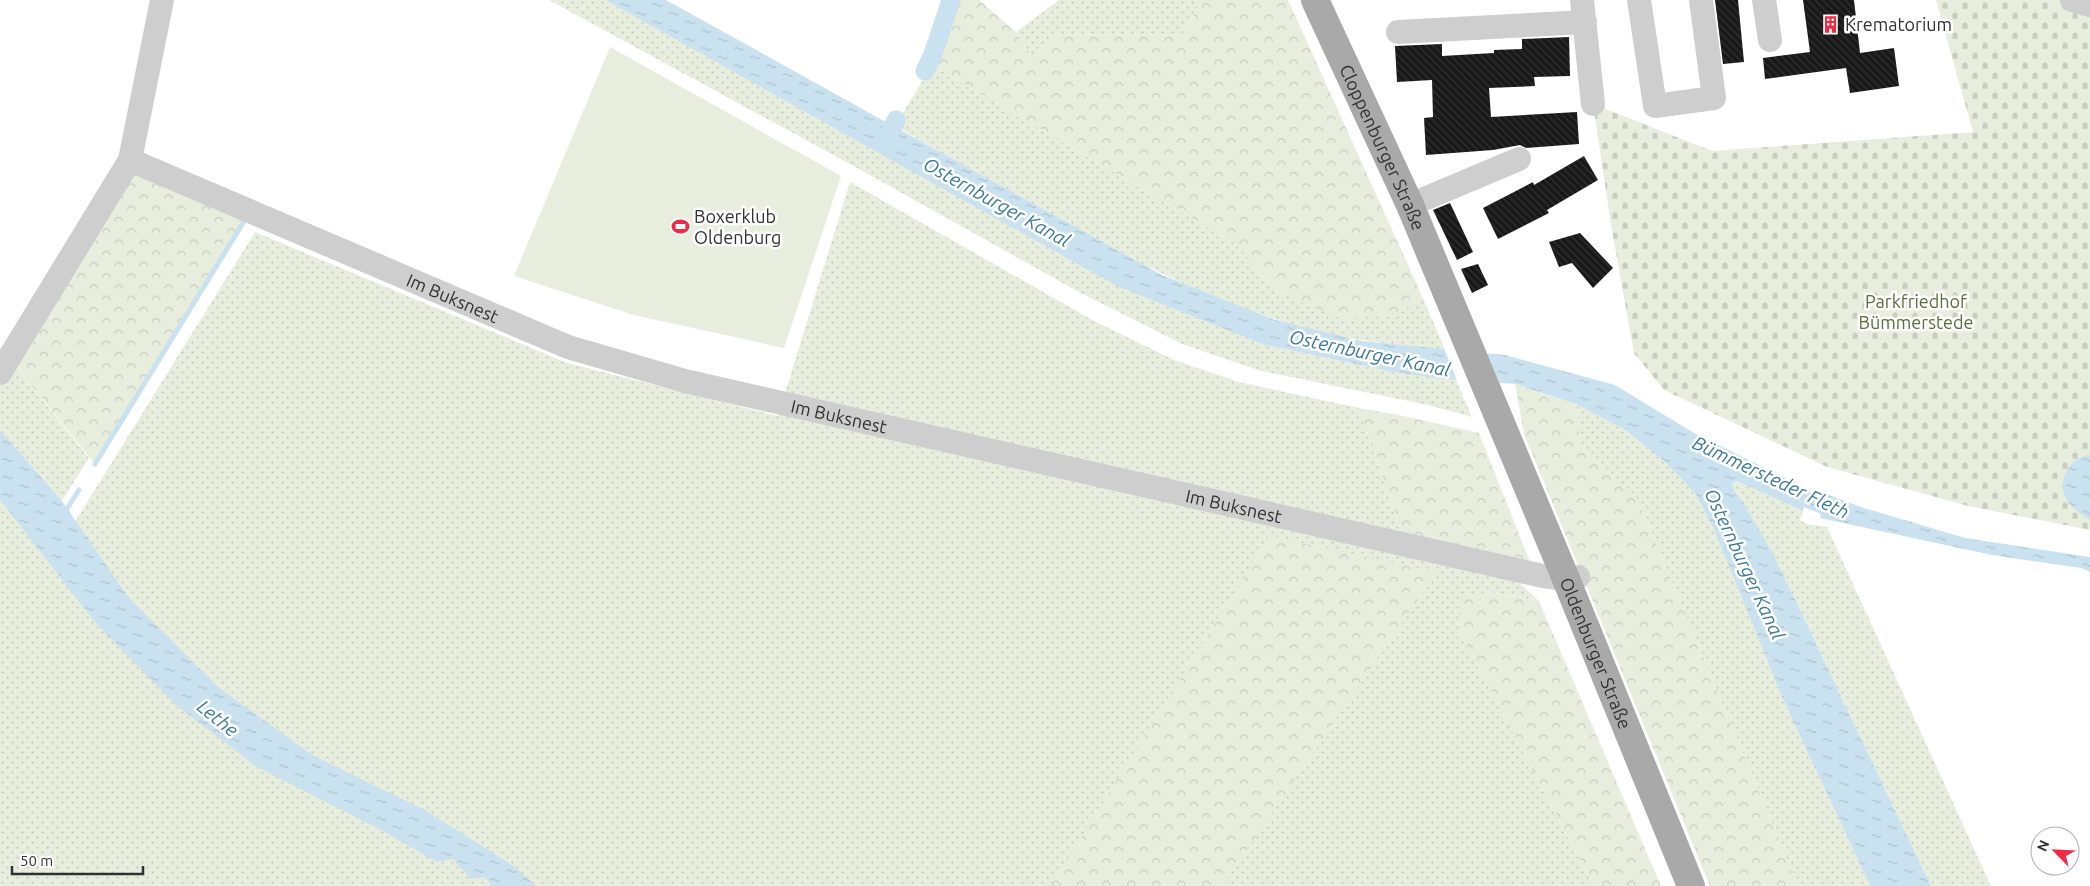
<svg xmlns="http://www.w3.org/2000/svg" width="2090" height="886" viewBox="0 0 2090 886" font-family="Ubuntu,sans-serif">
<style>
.grass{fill:url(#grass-dots)}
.forest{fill:url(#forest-crowns)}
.cemetery{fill:url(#cemetery-stones)}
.garden{fill:#e8eede}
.water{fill:url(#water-ripples)}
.pier{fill:#fff}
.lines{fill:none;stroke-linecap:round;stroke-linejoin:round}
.stream{stroke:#cae2ef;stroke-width:5}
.canal{stroke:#cae2ef;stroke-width:19}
.building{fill:url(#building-back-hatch)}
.minor{stroke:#cecece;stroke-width:24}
.major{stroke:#a9a9a9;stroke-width:28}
.labels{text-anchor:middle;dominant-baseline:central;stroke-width:5;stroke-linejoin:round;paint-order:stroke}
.poi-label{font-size:18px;fill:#313131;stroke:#fff;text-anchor:start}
.street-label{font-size:18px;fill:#313131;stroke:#fff}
.park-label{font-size:18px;fill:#56703b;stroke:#fff}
.water-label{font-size:19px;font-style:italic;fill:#397899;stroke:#fff}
</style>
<defs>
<pattern id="grass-dots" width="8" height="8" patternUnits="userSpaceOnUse" patternTransform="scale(1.25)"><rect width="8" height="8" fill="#e8eede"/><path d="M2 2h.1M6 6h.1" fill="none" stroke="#c7cdbf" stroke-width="1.8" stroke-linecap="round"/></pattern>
<pattern id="forest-crowns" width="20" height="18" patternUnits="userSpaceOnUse" patternTransform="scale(1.25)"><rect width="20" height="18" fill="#e8eede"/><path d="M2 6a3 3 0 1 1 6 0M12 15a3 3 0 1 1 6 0" fill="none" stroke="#c7cdbf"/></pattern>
<pattern id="cemetery-stones" width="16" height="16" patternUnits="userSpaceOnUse" patternTransform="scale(1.25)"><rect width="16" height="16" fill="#e8eede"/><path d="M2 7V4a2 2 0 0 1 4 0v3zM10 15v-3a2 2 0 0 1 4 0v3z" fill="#c7cdbf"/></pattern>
<pattern id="water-ripples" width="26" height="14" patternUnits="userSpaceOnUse" patternTransform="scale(1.25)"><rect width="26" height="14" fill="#cae2ef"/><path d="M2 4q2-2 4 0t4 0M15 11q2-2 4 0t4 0" fill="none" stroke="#aec2cd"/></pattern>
<pattern id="building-back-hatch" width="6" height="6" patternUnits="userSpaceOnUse" patternTransform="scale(1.25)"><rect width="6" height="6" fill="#181818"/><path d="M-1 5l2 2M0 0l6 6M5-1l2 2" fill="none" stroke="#313131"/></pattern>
</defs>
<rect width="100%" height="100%" fill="#fff"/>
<!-- grass -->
<g class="grass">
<polygon points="549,0 605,0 865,144 1265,345 1393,372 1456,380 1472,417 1428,405 1261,371 1182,344 1079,292 859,169"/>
<polygon points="1059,0 1202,0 1183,34 1059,35 1032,57 1016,32"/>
<path d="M932,65l304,179 42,48 121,20 24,-14 22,52c-57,-6 -116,-12 -171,-31 -134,-45 -257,-123 -379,-193z"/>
<polygon points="850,182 1094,321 1174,360 1239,382 1359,408 1404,539 1496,561 1539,601 1489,592 1460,633 1594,886 0,886 0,500 50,562 255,232 567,363 778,416"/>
<polygon points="0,347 89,458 62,501 0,430"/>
<polygon points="1576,404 1624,429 1664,461 1695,493 1715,532 1782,697 1870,886 1798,886 1644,514 1632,493 1581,446"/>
<polygon points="1737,481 1803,511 1800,520 1807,524 1827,527 1991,886 1931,886 1774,555 1743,502 1734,490 1732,484"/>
</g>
<!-- forest -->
<g class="forest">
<polygon points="955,0 979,0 1016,32 1032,57 1059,35 1183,34 1202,0 1288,0 1423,298 1399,312 1344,320 1278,292 1236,244 932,65"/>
<polygon points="130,160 251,211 95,464 9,358"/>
<polygon points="1515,384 1576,404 1581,446 1632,493 1644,514 1798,886 1710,886 1524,434"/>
<polygon points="1359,408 1399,415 1479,433 1532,567 1404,539"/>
<polygon points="1269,536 1437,572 1222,886 1051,886"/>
<polygon points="1488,592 1539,601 1661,886 1594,886 1460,633 1459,599"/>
</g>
<!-- cemetery -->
<polygon class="cemetery" points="1936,0 2090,0 2090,530 1968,506 1827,467 1664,390 1634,353 1611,225 1593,104 1712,151 1973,132"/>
<!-- garden -->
<polygon class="garden" points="610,47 841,176 784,348 634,315 514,276"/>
<!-- water -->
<g class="water">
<polygon points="605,0 666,0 1162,275 1275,320 1362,341 1505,355 1615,385 1694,433 1810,490 1810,494 1827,499 1829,495 1864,508 1965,538 2090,557 2090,572 2081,568 1992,555 1820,518 1821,514 1804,507 1803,511 1737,481 1732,484 1734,490 1743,502 1774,555 1931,886 1870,886 1782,697 1715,532 1695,493 1664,461 1624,429 1576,404 1515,384 1443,379 1393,372 1265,345 1117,286"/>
<polygon points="0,430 62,501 129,598 219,688 314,756 425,810 515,867 536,886 491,886 486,877 471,879 453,859 437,862 379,829 257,767 177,706 98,626 0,500"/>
<path d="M2090,455v65c-8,-5 -16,-10 -22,-18 -13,-18 0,-45 22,-47z"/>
</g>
<!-- pier -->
<polygon class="pier" points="1444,348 1486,351 1501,386 1458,383"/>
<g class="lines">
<!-- stream -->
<g class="stream">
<polyline points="95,464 246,218"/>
<polyline points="63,515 79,490"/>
</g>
<!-- canal -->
<g class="canal">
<polyline points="925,71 933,54 951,0"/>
<polyline points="886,141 896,120"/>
</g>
</g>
<!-- building -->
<g class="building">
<polygon points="1715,0 1738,0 1744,62 1723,64"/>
<polygon points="1803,0 1854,0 1860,53 1894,48 1899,86 1850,93 1846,68 1765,79 1763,58 1810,52"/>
<polygon points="1569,37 1570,76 1534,77 1535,86 1489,88 1491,117 1577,112 1579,144 1526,148 1520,145 1493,150 1426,155 1424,118 1433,117 1432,80 1397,82 1395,46 1442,44 1442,56 1494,53 1494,50 1522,49 1522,39"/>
<polygon points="1584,156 1598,180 1547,210 1549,213 1498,239 1483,208 1533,182 1534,185"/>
<polygon points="1450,203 1473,252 1457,260 1433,210"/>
<polygon points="1580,233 1613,268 1593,288 1572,263 1559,267 1549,242"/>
<polygon points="1478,264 1488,285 1472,293 1461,269"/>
</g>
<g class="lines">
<!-- minor -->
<g class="minor">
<polyline points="1582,0 1593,104"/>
<polyline points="1639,0 1655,106 1714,98 1701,0"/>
<polyline points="1764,0 1770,40"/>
<polyline points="2072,0 2090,5"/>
<polyline points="1398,32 1585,22"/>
<path id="s1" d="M130,160l438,187 117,34 858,195 23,3 12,-2"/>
<polyline points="1410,205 1519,159"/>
<polyline points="0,373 130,160 162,0"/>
</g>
<!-- major -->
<path class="major" id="s2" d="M1315,0l95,205 156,374 125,307"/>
</g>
<!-- icons -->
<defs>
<symbol id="building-bare" viewBox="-9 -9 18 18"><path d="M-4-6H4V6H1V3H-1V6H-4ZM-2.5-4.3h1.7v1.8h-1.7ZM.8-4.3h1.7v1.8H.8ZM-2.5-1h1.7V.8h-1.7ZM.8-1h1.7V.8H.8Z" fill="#f02a42" stroke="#fff" stroke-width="2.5" paint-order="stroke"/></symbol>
<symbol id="stadium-bare" viewBox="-9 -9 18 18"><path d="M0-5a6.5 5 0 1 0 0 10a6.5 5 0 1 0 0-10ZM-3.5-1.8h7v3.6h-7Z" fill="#f02a42" stroke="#fff" stroke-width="2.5" paint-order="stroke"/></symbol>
</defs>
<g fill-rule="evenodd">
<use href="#building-bare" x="1818" y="12" width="25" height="25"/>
<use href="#stadium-bare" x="668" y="214" width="25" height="25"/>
</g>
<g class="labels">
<!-- poi labels -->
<g class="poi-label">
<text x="1845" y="24">Krematorium</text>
<text x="694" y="216">Boxerklub<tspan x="694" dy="21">Oldenburg</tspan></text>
</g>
<!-- street labels -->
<g class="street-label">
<text stroke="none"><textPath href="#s2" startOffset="162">Cloppenburger Straße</textPath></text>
<text stroke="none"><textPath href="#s1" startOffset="351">Im Buksnest</textPath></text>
<text stroke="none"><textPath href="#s1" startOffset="756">Im Buksnest</textPath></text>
<text stroke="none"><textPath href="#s1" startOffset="1161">Im Buksnest</textPath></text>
<text stroke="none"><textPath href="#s2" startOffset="711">Oldenburger Straße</textPath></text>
</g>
<!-- park labels -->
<g class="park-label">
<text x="1916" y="301">Parkfriedhof<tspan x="1916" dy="21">Bümmerstede</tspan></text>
</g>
<!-- water labels -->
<g class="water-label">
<text transform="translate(997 202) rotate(29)">Osternburger Kanal</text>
<text transform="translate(1370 353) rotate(12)">Osternburger Kanal</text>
<text transform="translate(1771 477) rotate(25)">Bümmersteder Fleth</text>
<text transform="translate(1745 564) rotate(65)">Osternburger Kanal</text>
<text transform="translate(218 718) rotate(39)">Lethe</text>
</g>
</g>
<!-- north arrow -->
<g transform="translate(2055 851) rotate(294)"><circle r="24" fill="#ffffff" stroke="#adadad"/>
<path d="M0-4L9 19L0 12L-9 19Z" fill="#f02a42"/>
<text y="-8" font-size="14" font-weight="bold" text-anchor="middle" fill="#313131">N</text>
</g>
<!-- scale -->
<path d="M12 866v8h131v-8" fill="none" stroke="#313131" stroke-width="2.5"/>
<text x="20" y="866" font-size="15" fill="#313131" stroke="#ffffff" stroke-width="4" paint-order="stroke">50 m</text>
</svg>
